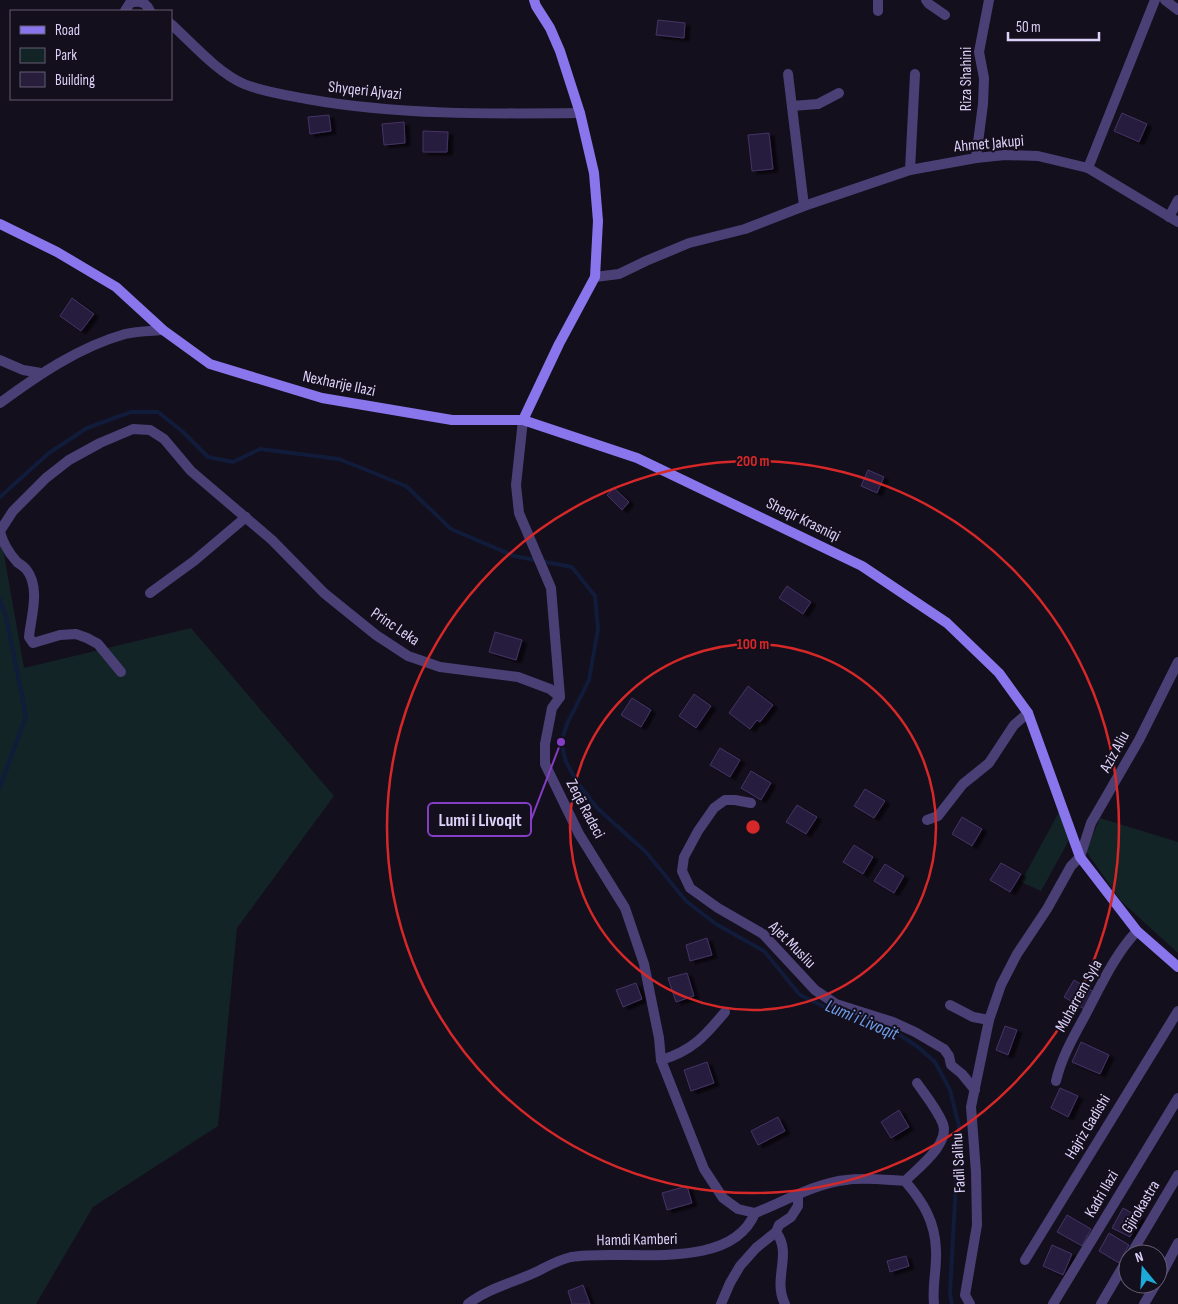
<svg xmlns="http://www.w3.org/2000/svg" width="1178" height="1304" viewBox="0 0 1178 1304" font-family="'Sofia Sans Condensed',sans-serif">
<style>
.green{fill:#132426}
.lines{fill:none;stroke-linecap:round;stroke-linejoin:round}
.stream{stroke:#111b3a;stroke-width:4}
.building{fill:#281e3c;stroke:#443365;filter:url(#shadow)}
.street{stroke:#4a4076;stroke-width:10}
.secondary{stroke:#8a76ec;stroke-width:10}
.ring{fill:none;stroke:#d62828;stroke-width:2.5}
.labels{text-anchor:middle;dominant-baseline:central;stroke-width:4;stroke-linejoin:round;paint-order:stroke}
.street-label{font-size:16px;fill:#dcd2f9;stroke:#140f1d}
.water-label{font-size:18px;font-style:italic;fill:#6e9feb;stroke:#140f1d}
.centre{fill:#d62828;stroke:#140f1d;stroke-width:2.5}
.ring-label{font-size:15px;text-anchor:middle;font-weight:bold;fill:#d62828;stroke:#140f1d;stroke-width:4;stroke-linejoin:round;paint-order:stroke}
.leader{fill:none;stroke:#853dc5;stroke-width:2}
.callout-dot{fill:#853dc5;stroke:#140f1d;stroke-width:2}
.callout{fill:#140f1d;stroke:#853dc5;stroke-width:2}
.callout-label{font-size:18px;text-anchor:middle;font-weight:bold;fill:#dcd2f9}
</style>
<defs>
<filter id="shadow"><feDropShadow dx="5" dy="3" stdDeviation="1" flood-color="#0009"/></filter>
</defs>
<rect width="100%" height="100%" fill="#140f1d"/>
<!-- green -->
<g class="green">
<polygon points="0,532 24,668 191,628 334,796 237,928 218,1126 93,1207 36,1304 0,1304"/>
<polygon points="1059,812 1069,840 1041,891 1021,882"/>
<polygon points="1100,818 1178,842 1178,953 1121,901 1086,851"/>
</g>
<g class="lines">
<!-- stream -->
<g class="stream">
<polyline points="0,497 49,453 87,428 131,412 158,412 182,431 208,457 233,462 260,449 339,459 406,486 451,529 514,556 572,567 595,596 598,629 589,680 567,724 561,742 566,762 577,782 597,808 646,852 686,901 716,924 764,951 800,995 827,1008 891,1029 918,1047 935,1062 950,1090 959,1126 950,1294 952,1304"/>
<polyline points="0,600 6,616 26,716 0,787"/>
</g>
</g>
<!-- building -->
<g class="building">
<polygon points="658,20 685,23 684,38 656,35"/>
<polygon points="1122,113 1147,124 1139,142 1114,131"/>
<polygon points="329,115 331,131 310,134 308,117"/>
<polygon points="404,122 405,143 384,145 382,124"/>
<polygon points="423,131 448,132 447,152 423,152"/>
<polygon points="769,133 773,169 752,171 748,135"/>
<polygon points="72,298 94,314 81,331 60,316"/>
<polygon points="868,470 884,477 877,493 861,486"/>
<polygon points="614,488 629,502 622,510 607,495"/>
<polygon points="787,586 811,602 803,614 779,598"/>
<polygon points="495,632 522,640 516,660 489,652"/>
<polygon points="748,686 773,705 760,722 757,720 750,729 729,713"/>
<polygon points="694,694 711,706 696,728 679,716"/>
<polygon points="632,698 651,710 641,727 621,715"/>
<polygon points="720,748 740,760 730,777 710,765"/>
<polygon points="751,771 771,783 761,800 741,788"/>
<polygon points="865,789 885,801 874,818 854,806"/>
<polygon points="797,805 817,817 806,834 786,822"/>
<polygon points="962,817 982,829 972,846 952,834"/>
<polygon points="854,845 873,857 863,874 843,862"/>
<polygon points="1001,863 1021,874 1010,892 990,880"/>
<polygon points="885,864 904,876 894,893 874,881"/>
<polygon points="707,938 712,955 690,961 686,945"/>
<polygon points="687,973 694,996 676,1002 668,978"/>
<polygon points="1074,980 1094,992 1084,1009 1064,997"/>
<polygon points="636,983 642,999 623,1007 616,990"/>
<polygon points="1005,1026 1017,1030 1008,1055 996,1050"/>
<polygon points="1081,1042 1109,1055 1100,1074 1072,1062"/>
<polygon points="707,1062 714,1083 691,1091 684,1070"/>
<polygon points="1060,1088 1078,1096 1068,1117 1051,1108"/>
<polygon points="899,1110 909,1127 891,1138 881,1122"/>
<polygon points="778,1117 785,1131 758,1145 751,1131"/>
<polygon points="687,1186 692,1203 667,1210 662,1193"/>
<polygon points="1123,1208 1141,1218 1130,1237 1112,1228"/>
<polygon points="1067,1215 1091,1229 1082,1246 1057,1232"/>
<polygon points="1109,1233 1129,1245 1119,1263 1099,1251"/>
<polygon points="1052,1245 1072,1254 1063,1275 1043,1266"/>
<polygon points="906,1256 909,1266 890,1272 887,1261"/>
<polygon points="583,1285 590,1304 572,1304 568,1291"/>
</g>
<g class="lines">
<!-- street -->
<g class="street">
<polyline points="926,0 929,4 945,15"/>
<polyline points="1165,0 1178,10"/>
<path d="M125,11l5,-8c10,-3 16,-1 20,8"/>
<polyline points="878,11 878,0"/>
<path d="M171,24c21,19 47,49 73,60 20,8 42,11 63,15 89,16 182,15 273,14"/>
<polyline points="788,74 804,206"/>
<polyline points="792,106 818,104 839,93"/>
<polyline points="976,158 983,104 984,78 979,52 989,0"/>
<polyline points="1088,168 1155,0"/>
<polyline points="910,170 915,74"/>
<polyline points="1169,217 1178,200"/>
<polyline points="595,277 619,274 646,261 689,243 745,229 804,206 910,170 976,158 1005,155 1038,156 1088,168 1178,222"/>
<polyline points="0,360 23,370 41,373"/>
<path d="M0,403c38,-28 79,-56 125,-69 12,-3 26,-3 38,-4"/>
<polyline points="523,420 516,485 519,513 551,588 560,697 552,708 545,744 545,764 579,834 625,908 644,964 659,1038 661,1060 704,1169 723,1198 738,1209 755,1213"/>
<polyline points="0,531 13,511 46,478 69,460 100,443 133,429 150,430 164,439 191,471 272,540 324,593 376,635 408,656 440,667 518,677 550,689 560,697"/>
<path d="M0,532c3,11 9,21 17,30 3,2 6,4 9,7 15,19 5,47 3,68l4,6 27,-8 16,-1 11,4 11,6 23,28"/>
<polyline points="150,593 194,561 246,517"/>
<polyline points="751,803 735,800 725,800 714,808 698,831 684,857 682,871 690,888 718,908 763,934 815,990 836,1004 893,1022 915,1032 944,1049 949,1056 951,1065 962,1074 975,1090"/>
<polyline points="927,820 938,816 963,784 989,763 1014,725 1028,713"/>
<polyline points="950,1005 973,1017 989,1020"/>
<path d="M661,1060c31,-9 44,-24 64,-48"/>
<path d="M1056,1081c6,-26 20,-48 32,-71 14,-27 28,-57 49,-79"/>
<path d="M905,1181c13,-13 45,-37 38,-57 -6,-15 -17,-28 -26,-41"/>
<path d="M776,1232c17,22 -4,47 9,72"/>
<polyline points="1131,1254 1178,1175"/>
<polyline points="1025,1260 1178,1011"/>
<polyline points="1158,1281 1178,1243"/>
<path d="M468,1304c20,-16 45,-21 68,-32 12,-6 22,-12 35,-15 51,-9 159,17 184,-44 28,-11 61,-30 91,-33 19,-3 40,0 59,1 18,21 30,40 31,69 1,18 -4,36 -2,54"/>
<polyline points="721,1304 730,1283 740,1266 756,1248 776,1232 779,1225 791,1217 798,1206 798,1195"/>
<polyline points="970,1304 965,1295 977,1225 976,1172 971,1107 989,1020 1001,985 1017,954 1047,909 1071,866 1080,857 1091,823 1139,740 1178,662"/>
<polyline points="1053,1304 1178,1098"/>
<polyline points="1101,1304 1128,1258"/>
<polyline points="1144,1304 1156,1284"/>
</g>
<!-- secondary -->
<g class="secondary">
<polyline points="0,224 57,252 116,287 163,330 210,364 322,398 452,420 523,420 637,458 862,566 947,623 999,673 1028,713 1080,857 1137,931 1178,967"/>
<polyline points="523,420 559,344 595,277 598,221 594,173 580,113 560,51 550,28 536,6 534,0"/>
</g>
</g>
<!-- distance rings -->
<g class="ring">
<circle cx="753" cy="827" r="183"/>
<circle cx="753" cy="827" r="366"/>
</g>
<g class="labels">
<!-- street labels -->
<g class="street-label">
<text transform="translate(966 79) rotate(-90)">Riza Shahini</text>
<text transform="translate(365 91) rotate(6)">Shyqeri Ajvazi</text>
<text transform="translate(989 144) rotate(-5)">Ahmet Jakupi</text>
<text transform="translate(339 384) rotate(12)">Nexharije Ilazi</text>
<text transform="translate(803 520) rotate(26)">Sheqir Krasniqi</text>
<text transform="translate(395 627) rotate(34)">Princ Leka</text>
<text transform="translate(1115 752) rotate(-61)">Aziz Aliu</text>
<text transform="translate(585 809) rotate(62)">Zeqë Radeci</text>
<text transform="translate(792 945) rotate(45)">Ajet Musliu</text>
<text transform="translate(1079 996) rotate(-61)">Muharrem Syla</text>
<text transform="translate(1088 1127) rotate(-59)">Hajriz Gadishi</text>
<text transform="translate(959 1163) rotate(-93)">Fadil Salihu</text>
<text transform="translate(1102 1194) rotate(-60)">Kadri Ilazi</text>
<text transform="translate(1141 1207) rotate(-59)">Gjirokastra</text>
<text transform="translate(637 1240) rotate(-1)">Hamdi Kamberi</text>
</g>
<!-- water labels -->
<g class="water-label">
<text transform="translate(862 1020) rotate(23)">Lumi i Livoqit</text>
</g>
</g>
<circle cx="753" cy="827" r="8" class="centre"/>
<g class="ring-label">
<text x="753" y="466">200 m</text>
<text x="753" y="649">100 m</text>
</g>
<!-- callouts -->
<path class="leader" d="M561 742L531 820"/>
<circle class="callout-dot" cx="561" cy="742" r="5"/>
<rect class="callout" x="428" y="803" width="103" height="33" rx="5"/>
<g class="callout-label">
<text x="480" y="826">Lumi i Livoqit</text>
</g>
<!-- legend -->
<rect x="10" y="10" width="162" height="90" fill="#140f1d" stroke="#645d75"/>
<rect x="20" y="26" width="25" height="8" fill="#8a76ec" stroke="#645d75"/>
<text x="55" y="35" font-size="15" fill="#dcd2f9">Road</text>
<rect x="20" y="48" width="25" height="15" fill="#132426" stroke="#645d75"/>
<text x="55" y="60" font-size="15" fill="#dcd2f9">Park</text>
<rect x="20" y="72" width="25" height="15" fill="#281e3c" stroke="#645d75"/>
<text x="55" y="85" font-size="15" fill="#dcd2f9">Building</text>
<!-- north arrow -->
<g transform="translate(1143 1269) rotate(342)"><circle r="24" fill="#140f1d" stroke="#645d75"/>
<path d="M0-4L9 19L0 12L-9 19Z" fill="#1eaad8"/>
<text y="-8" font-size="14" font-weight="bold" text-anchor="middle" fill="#dcd2f9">N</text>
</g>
<!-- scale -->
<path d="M1008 32v8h91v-8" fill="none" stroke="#dcd2f9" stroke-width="2.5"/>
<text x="1016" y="32" font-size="15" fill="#dcd2f9" stroke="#140f1d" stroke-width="4" paint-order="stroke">50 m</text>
</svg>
